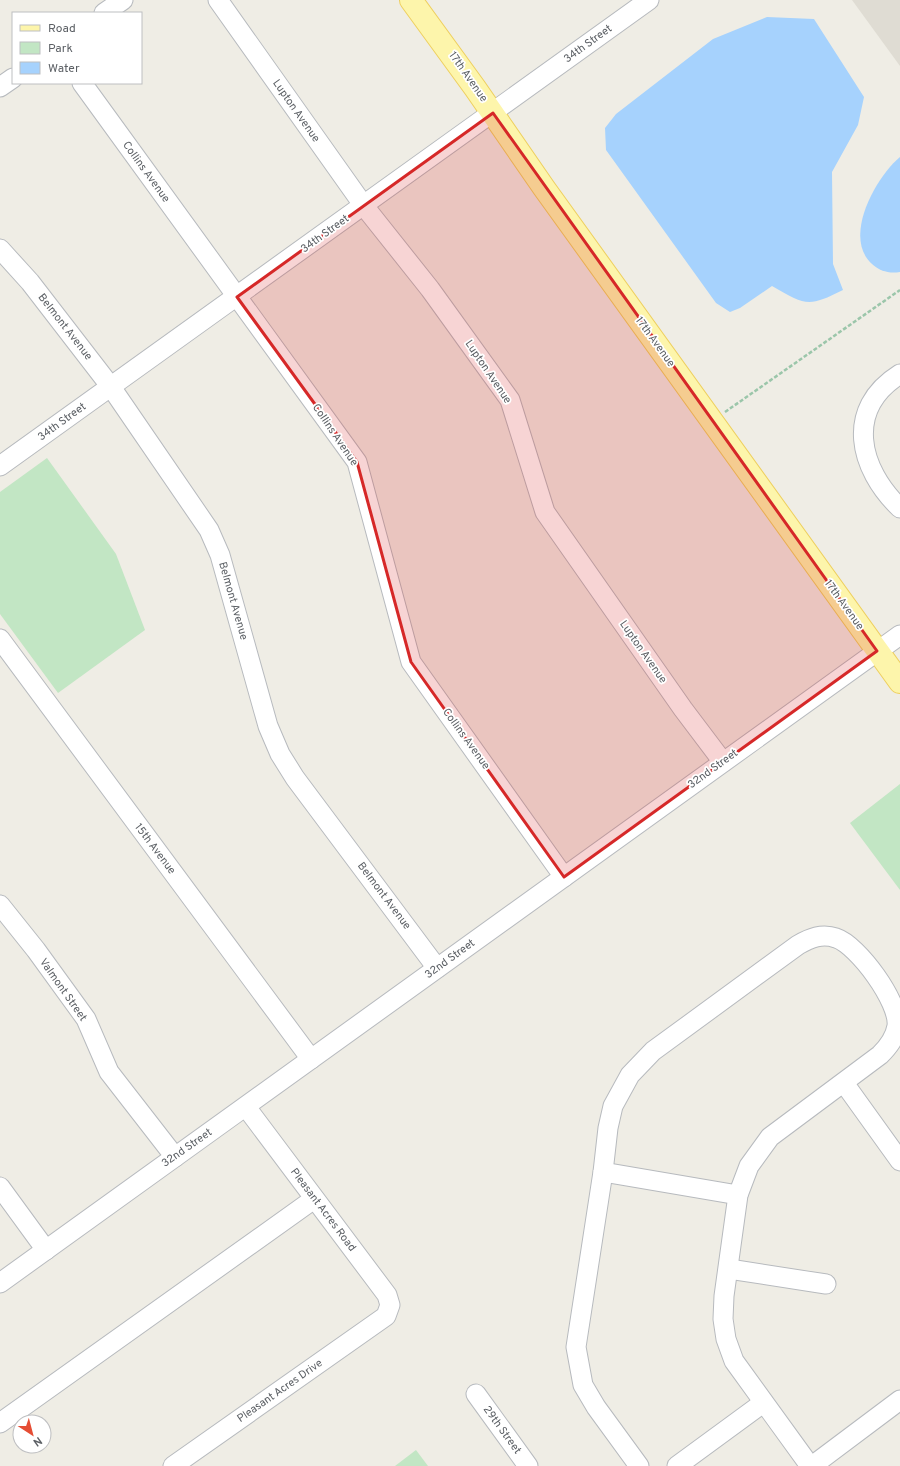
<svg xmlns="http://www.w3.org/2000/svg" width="900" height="1466" viewBox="0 0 900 1466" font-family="Overpass,sans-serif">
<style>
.education{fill:#dfdcd3}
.green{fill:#c2e6c4}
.water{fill:#a6d2fd}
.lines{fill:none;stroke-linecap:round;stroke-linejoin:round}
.minor-casing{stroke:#b7babe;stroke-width:21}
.major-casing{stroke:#eecf5e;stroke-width:24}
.path{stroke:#9bc6aa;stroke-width:2.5;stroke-dasharray:4 2;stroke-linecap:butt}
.minor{stroke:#fff;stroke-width:19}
.major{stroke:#fdf5ab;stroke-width:22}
.marked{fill:#d62828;fill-opacity:0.2;stroke:#d62828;stroke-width:3;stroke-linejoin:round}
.labels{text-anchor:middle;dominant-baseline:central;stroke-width:3.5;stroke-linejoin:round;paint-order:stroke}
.street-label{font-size:11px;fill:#5c6065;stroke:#fff}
</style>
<rect width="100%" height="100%" fill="#efede5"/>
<!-- education -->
<polygon class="education" points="852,0 900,0 900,66"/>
<!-- green -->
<g class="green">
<polygon points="47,458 116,554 145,630 58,693 0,614 0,492"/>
<polygon points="900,784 900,890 850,823"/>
<polygon points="416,1450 428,1466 395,1466"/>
</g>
<!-- water -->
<g class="water">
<path d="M767,17l47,2 50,78 -6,28 -26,47 1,92 10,26c-36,18 -37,15 -71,-4l-32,22 -10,4 -14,-9 -110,-153 -1,-22 11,-14 97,-75z"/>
<path d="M900,157v115c-11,2 -20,-1 -28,-8 -30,-27 4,-87 28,-107z"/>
</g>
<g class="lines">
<defs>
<g id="minor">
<polyline points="218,0 364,206 430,289 510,400 545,512 683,709 723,762"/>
<polyline points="104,13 123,0"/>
<polyline points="82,83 357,462 411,662 564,877"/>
<polyline points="0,87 13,78"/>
<polyline points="0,249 30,282 111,387 209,530 220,555 268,726 280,754 295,778 437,968"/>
<path d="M900,374c-56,35 -41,95 0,134"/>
<polyline points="0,466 649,0"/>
<polyline points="0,639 311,1059"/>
<polyline points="0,905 36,950 86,1019 109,1072 175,1157"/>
<polyline points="844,1083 900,1161"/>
<polyline points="603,1172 738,1195"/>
<polyline points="0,1187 46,1250"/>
<polyline points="729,1269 826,1284"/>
<polyline points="0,1283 900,635"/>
<polyline points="476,1394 528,1466"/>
<polyline points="0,1423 314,1199"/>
<polyline points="173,1466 386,1316 390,1305 387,1295 246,1107"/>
<path d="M639,1466l-43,-59 -13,-22 -7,-38 27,-175 5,-44 5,-22 17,-31 23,-24 145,-106c12,-7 24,-12 38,-7 22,7 64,65 61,88 -2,12 -8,20 -17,29l-110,82 -21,29 -11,29 -14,101 -1,23 3,20 8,22 76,105"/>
<polyline points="677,1466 763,1403"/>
<polyline points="812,1466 900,1400"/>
</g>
<polyline id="major" points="411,0 475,88 544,188 900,682"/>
</defs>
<!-- minor casing -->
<use href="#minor" class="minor-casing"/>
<!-- major casing -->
<use href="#major" class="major-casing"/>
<!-- path -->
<polyline class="path" points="725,412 900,290"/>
<!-- minor -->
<use href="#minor" class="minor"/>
<!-- major -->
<use href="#major" class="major"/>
</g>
<!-- marked area -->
<path class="marked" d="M493,113l384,538 -313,226 -153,-215 -54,-200 -120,-165z"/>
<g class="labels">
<!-- street labels -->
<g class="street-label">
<text transform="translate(588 44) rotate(-36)">34th Street</text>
<text transform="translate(468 77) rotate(55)">17th Avenue</text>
<text transform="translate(296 111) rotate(55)">Lupton Avenue</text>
<text transform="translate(146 172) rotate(54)">Collins Avenue</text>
<text transform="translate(325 234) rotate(-36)">34th Street</text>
<text transform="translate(65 327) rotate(52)">Belmont Avenue</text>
<text transform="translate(655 342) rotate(54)">17th Avenue</text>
<text transform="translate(488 372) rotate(56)">Lupton Avenue</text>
<text transform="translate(62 422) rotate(-36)">34th Street</text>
<text transform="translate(335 435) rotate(56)">Collins Avenue</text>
<text transform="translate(233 601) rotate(74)">Belmont Avenue</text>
<text transform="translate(844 605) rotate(54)">17th Avenue</text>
<text transform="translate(643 652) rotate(55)">Lupton Avenue</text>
<text transform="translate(466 739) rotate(54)">Collins Avenue</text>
<text transform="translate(713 769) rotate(-36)">32nd Street</text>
<text transform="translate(155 849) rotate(53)">15th Avenue</text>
<text transform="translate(384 896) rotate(53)">Belmont Avenue</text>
<text transform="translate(450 959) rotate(-36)">32nd Street</text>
<text transform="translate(63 990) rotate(55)">Valmont Street</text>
<text transform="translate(187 1148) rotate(-35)">32nd Street</text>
<text transform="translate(323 1210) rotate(53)">Pleasant Acres Road</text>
<text transform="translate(280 1391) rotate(-35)">Pleasant Acres Drive</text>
<text transform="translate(502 1430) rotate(54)">29th Street</text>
</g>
</g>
<!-- legend -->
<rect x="12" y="12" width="130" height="72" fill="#ffffff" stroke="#bebfc1"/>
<rect x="20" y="25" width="20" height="6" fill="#fdf5ab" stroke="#bebfc1"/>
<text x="48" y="32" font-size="12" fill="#5c6065">Road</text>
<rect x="20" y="42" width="20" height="12" fill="#c2e6c4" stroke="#bebfc1"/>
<text x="48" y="52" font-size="12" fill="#5c6065">Park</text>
<rect x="20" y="62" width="20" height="12" fill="#a6d2fd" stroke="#bebfc1"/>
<text x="48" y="72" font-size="12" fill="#5c6065">Water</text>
<!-- north arrow -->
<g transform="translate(32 1434) rotate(144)"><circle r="19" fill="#ffffff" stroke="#bebfc1"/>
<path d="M0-3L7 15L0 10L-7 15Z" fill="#e54d34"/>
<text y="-6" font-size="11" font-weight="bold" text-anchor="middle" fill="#5c6065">N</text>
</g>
</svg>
